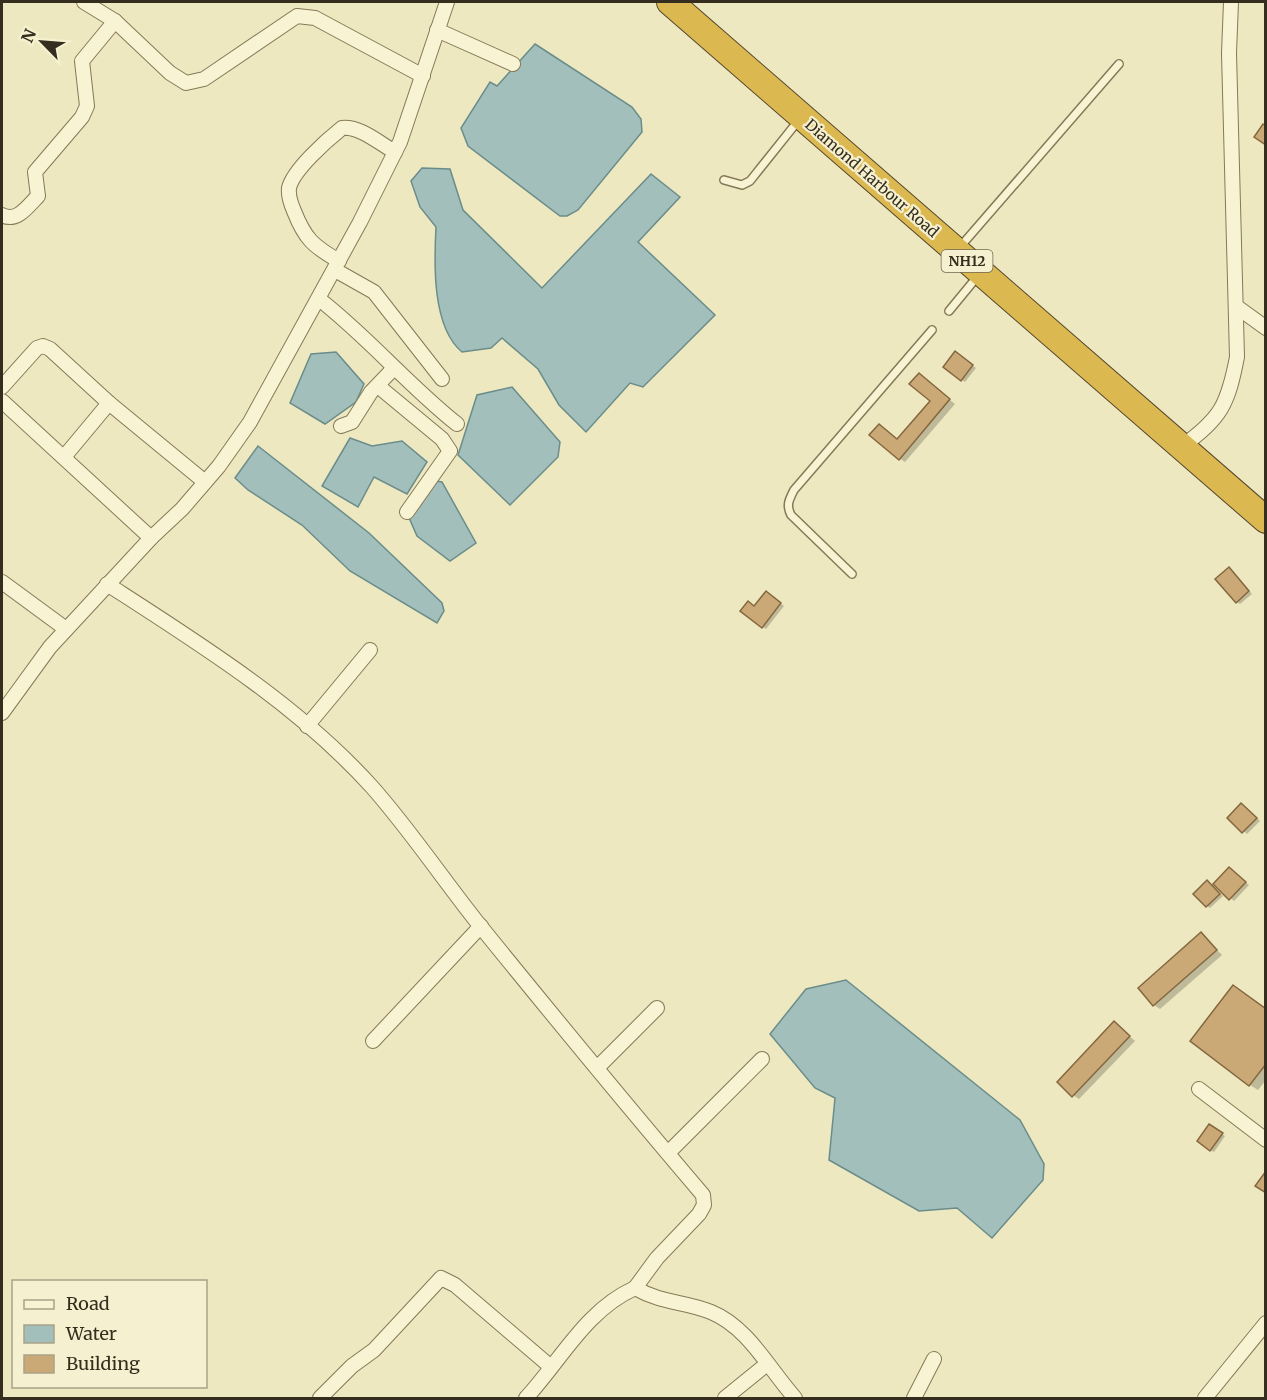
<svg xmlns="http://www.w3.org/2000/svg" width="1267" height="1400" viewBox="0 0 1267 1400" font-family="Merriweather,serif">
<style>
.water{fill:#a3bfbc;stroke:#6a8d8a;stroke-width:1.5}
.shadow{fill:#0003}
.building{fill:#cba976;stroke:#84673f;stroke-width:1.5}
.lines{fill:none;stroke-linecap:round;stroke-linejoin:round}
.lane-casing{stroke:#867958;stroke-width:10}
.street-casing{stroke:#867958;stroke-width:16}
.highway-casing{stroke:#53462d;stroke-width:28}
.lane{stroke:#f8f4d3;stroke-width:7}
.street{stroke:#f8f4d3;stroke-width:14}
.highway{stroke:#dcb851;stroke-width:26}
.labels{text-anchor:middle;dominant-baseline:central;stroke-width:4.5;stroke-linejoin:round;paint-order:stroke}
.shield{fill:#f5f0cf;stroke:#6f6852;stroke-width:1.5}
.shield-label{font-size:14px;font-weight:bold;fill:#352d1d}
.street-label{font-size:15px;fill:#352d1d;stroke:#f5f0cf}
</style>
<rect width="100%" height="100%" fill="#ede8c0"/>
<!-- water -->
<g class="water">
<polygon points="535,44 632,107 641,119 642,132 578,210 567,216 560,216 468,146 461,128 490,82 497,86"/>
<path d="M422,168l28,1 13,41 79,78 109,-114 29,23 -42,45 77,73 -72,72 -13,-4 -44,49 -27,-27 -21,-36 -36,-31 -11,10 -29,4c-30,-25 -28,-88 -26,-125l-16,-20 -9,-26z"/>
<polygon points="336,352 364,384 356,402 325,424 290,403 311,354"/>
<polygon points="512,387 560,442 558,457 510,505 458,455 477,395"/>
<polygon points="350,438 372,446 402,441 427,462 407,494 374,477 358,507 322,486"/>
<polygon points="258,446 369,533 442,603 444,611 437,623 350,571 302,525 248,490 235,478"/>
<polygon points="430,480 442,482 476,543 450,561 417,536 407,513"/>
<polygon points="846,980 1020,1120 1044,1164 1043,1180 992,1238 957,1208 919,1211 829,1160 835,1098 815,1088 770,1034 806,989"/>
</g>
<!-- shadow -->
<g class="shadow">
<polygon points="959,355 976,368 965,382 962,380"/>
<polygon points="919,375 955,404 905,462 899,458 898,440 932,401"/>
<polygon points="1232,571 1252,594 1240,604 1237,602"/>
<polygon points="770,595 784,606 766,629 763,627 755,608"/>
<polygon points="1242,804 1260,821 1247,834 1229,818"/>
<polygon points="1230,869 1249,885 1234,901 1215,884"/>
<polygon points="1207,882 1223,896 1210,908 1207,906"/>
<polygon points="1201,934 1222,955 1160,1009 1154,1005 1140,989"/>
<polygon points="1234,987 1266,1009 1266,1080 1258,1090 1250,1085"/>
<polygon points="1114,1023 1135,1041 1079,1099 1073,1095"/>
<polygon points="1213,1128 1225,1136 1214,1152 1210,1150"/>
</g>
<!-- building -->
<g class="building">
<polygon points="1263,124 1266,126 1266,145 1254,137"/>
<polygon points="955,351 973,365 961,381 943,367"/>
<polygon points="919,373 950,399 899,460 869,435 879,424 897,439 930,401 909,384"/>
<polygon points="1229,567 1249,591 1236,603 1215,579"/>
<polygon points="766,591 781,603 762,628 740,611 748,601 754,606"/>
<polygon points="1241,803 1257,818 1242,833 1227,818"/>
<polygon points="1229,867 1246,882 1229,900 1213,884"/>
<polygon points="1207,880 1220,894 1206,907 1193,894"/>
<polygon points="1201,932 1217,950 1153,1006 1138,988"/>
<polygon points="1233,985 1266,1009 1266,1064 1249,1086 1190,1041"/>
<polygon points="1114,1021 1130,1036 1072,1097 1057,1082"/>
<polygon points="1209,1124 1223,1133 1210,1151 1197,1141"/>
<polygon points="1266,1171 1266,1193 1255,1186"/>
</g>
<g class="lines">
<defs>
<g id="lane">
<polyline points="724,180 742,185 750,181 798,121"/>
<polyline points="960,247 1119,64"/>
<polyline points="949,311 977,277"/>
<path d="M852,574l-61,-59c-5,-10 -2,-15 3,-25l138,-160"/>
</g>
<g id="street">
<polyline points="84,2 115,21 170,73 186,83 204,79 297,16 315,18 423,76"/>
<polyline points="437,30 513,64"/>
<path d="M2,215c15,8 26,-9 36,-19l-3,-24 47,-55 5,-11 -5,-45 33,-40"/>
<path d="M339,261c-26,-15 -34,-22 -45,-50 -3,-7 -6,-15 -5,-23 4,-18 38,-48 53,-60 18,-2 37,15 53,24"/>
<polyline points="335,270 374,292 442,379"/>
<path d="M319,299c49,38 89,86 138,125"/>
<polyline points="1237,307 1266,328"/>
<polyline points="378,386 442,439 450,451 407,512"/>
<polyline points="2,387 37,348 43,346 50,349 109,403 205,482"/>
<polyline points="2,401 151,538"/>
<polyline points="341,426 352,422 371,392 394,368"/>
<path d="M1181,447c40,-28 47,-43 56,-90l-8,-304 2,-51"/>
<polyline points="64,457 109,403"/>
<polyline points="2,582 66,629"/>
<path d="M107,584c93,60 191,121 265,203 39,44 72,94 109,140 73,90 147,180 222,268l1,10 -5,9 -42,44 -22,30"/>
<polyline points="2,713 50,647 151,538 182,509 219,466 250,422 360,222 400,142 447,2"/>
<polyline points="307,726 370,650"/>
<polyline points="373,1041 481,926"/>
<polyline points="597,1068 657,1008"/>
<polyline points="1199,1089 1266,1140"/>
<polyline points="668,1153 762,1059"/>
<polyline points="320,1398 352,1366 374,1350 441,1278 455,1285 551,1367"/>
<path d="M526,1398c35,-38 60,-88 109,-110 28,16 49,13 76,24 37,15 58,57 84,86"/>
<polyline points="725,1398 767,1364"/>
<polyline points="914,1398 934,1359"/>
<polyline points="1205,1398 1266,1323"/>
</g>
<polyline id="highway" points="670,2 1266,520"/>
</defs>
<!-- lane casing -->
<use href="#lane" class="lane-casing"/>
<!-- street casing -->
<use href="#street" class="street-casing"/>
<!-- highway casing -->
<use href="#highway" class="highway-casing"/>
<!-- lane -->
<use href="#lane" class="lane"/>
<!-- street -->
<use href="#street" class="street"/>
<!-- highway -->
<use href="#highway" class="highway"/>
</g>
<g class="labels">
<!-- shield labels -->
<rect class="shield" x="941.5" y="250" width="51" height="22" rx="4.5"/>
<g class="shield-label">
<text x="967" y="261">NH12</text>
</g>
<!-- street labels -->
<g class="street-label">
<text transform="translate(872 178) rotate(41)">Diamond Harbour Road</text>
</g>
</g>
<!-- border -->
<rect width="1267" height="1400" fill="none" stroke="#352d1d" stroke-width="6"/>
<!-- legend -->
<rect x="12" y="1280" width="195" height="108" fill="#f5f0cf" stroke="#a8a288" stroke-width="1.5"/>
<rect x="24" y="1300" width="30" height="9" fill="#f8f4d3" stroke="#a8a288" stroke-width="1.5"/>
<text x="66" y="1310" font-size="18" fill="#352d1d">Road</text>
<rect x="24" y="1325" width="30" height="18" fill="#a3bfbc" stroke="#a8a288" stroke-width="1.5"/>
<text x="66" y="1340" font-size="18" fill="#352d1d">Water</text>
<rect x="24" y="1355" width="30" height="18" fill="#cba976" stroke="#a8a288" stroke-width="1.5"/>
<text x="66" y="1370" font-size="18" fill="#352d1d">Building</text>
<!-- north arrow -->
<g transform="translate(42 42) rotate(295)" stroke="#f5f0cf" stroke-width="4.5" paint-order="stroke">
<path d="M0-4.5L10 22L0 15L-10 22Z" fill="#352d1d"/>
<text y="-9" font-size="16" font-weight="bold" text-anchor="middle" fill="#352d1d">N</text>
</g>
</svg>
